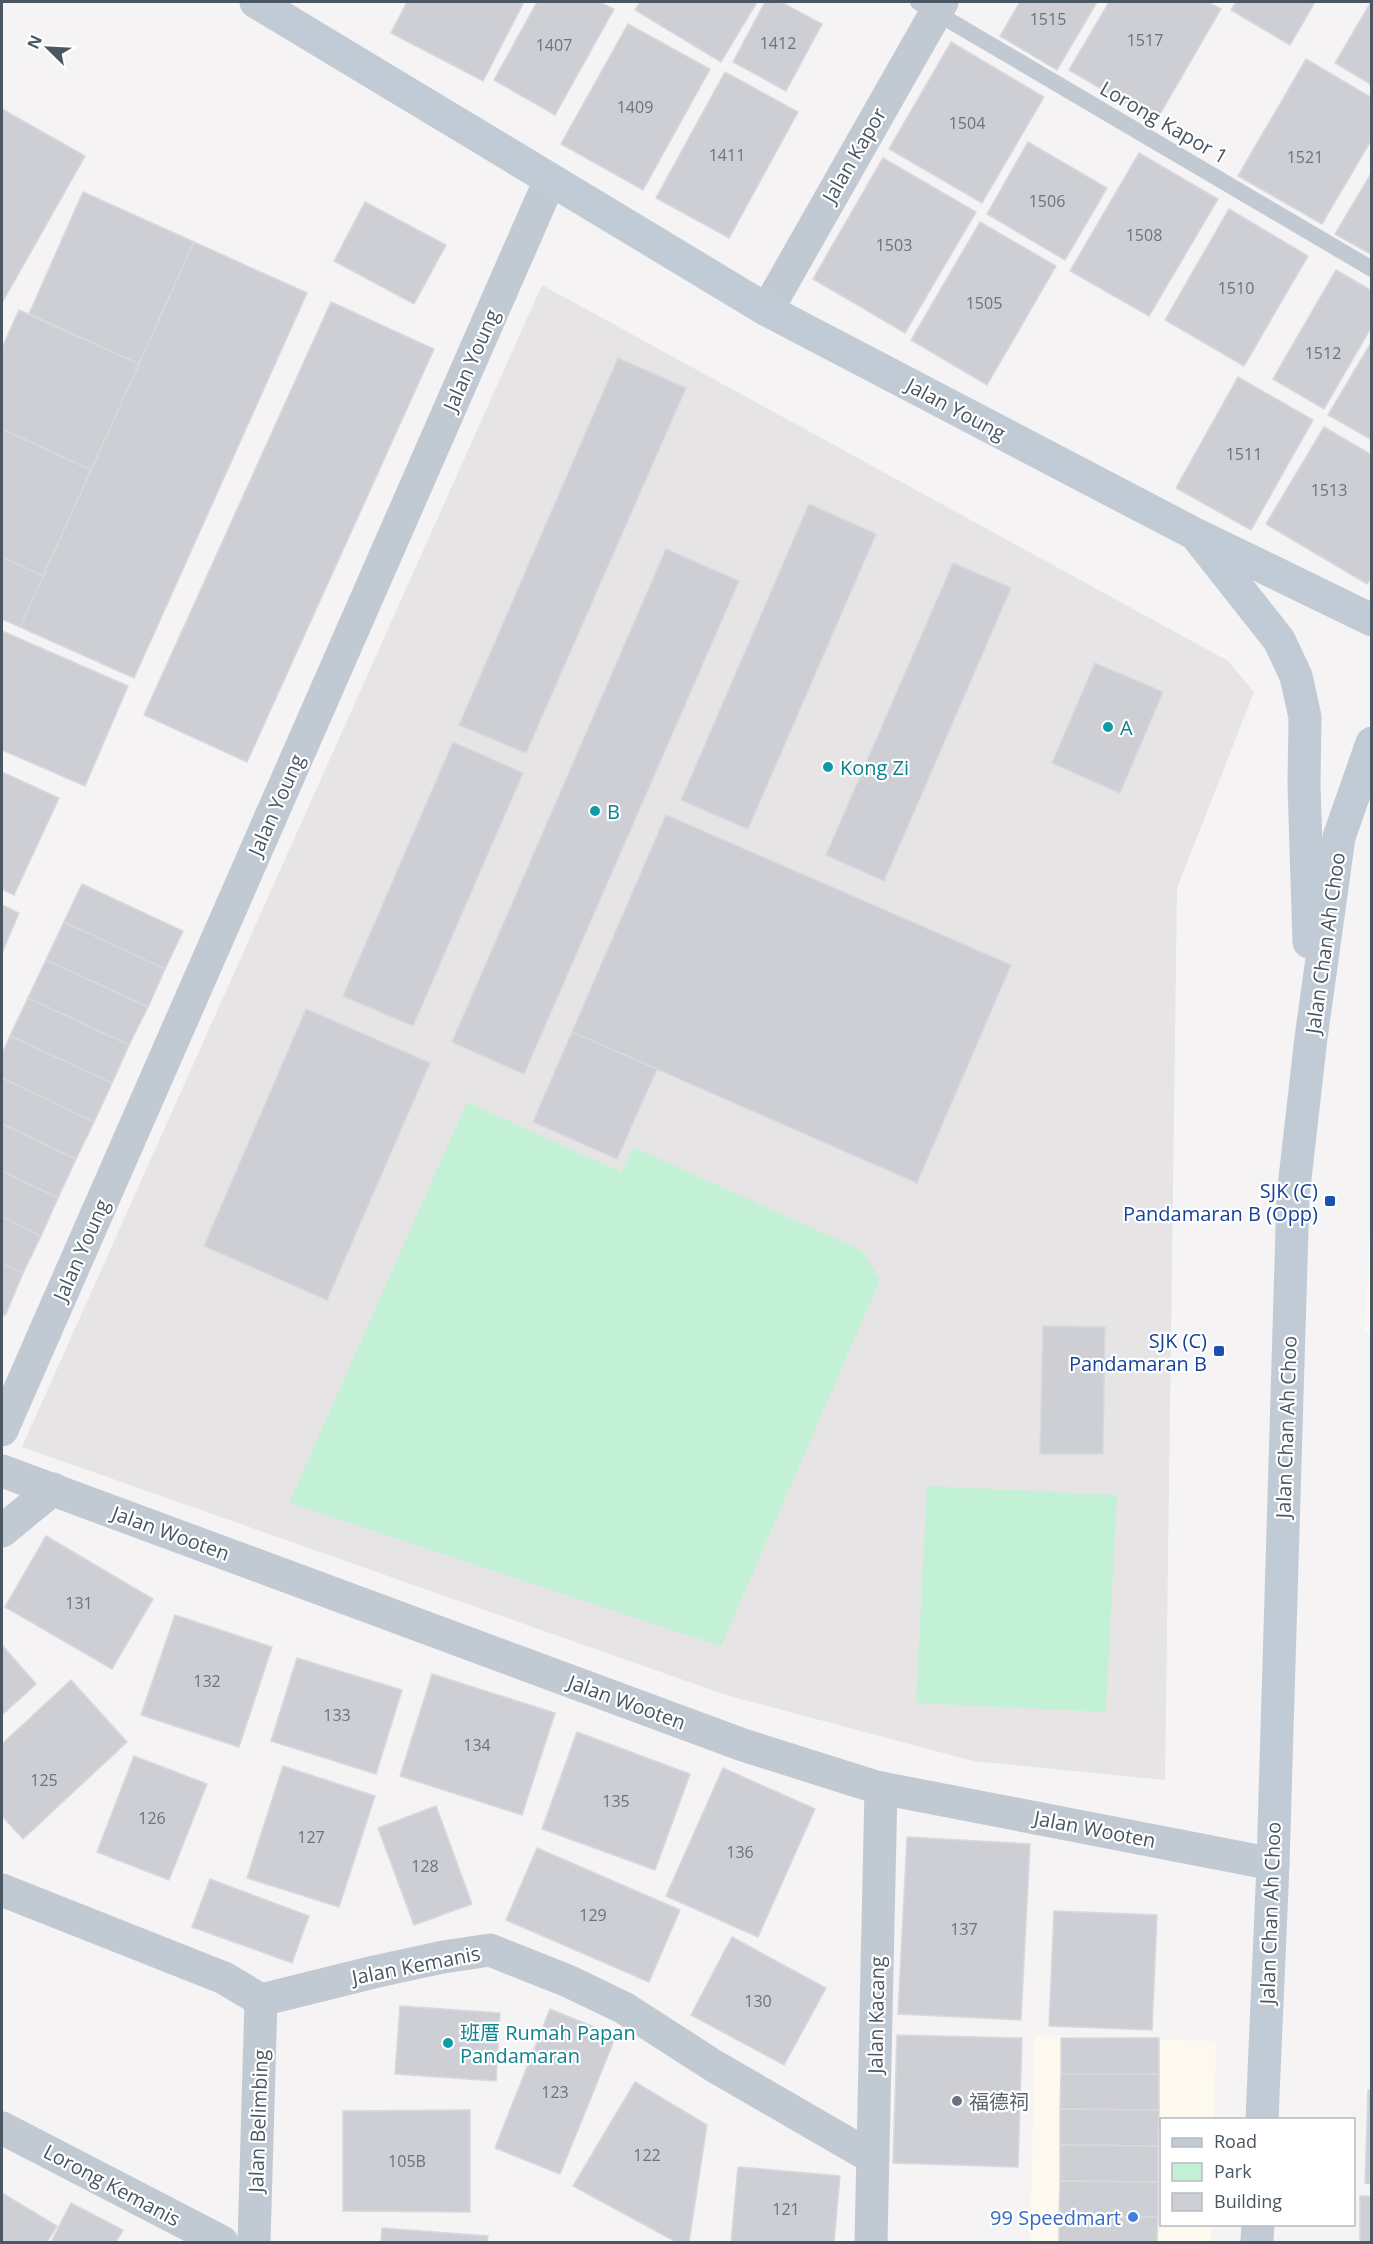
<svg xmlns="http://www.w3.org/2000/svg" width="1373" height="2244" viewBox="0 0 1373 2244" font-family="'Open Sans','Noto Sans SC',sans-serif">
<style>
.commercial{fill:#fdf9ef}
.education{fill:#e6e4e5}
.park{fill:#c3f1d5}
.building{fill:#cdcfd5;stroke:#d7d9de;stroke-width:1.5}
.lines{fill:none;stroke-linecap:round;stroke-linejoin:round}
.lane{stroke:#c1cad2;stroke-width:16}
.street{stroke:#c1cad2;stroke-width:33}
.secondary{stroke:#c1cbd6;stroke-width:33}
.culture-dot{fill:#0f9aa8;stroke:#fff;stroke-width:2}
.transit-dot{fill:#1a4fb4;stroke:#fff;stroke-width:2}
.worship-dot{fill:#6b7280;stroke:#fff;stroke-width:2}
.shop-dot{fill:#3f7fe0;stroke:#fff;stroke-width:2}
.labels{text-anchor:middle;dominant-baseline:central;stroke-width:4.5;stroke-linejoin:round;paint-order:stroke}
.number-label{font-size:16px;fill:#6b747e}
.street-label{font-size:20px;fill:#4a5661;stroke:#fff}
.culture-label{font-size:20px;fill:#0d838f;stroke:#fff;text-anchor:start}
.transit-label{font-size:20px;fill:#164399;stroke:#fff;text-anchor:end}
.worship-label{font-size:20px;fill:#5b616d;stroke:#fff;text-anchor:start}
.shop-label{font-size:20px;fill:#366cbe;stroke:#fff;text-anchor:end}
</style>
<rect width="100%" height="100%" fill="#f5f3f3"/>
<!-- commercial -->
<g class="commercial">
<polygon points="1371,1214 1371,1331 1365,1331"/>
<polygon points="1035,2035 1216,2041 1214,2119 1162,2120 1162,2224 1211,2225 1211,2242 1030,2242"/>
</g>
<!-- education -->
<polygon class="education" points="542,285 1228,661 1254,692 1177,888 1165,1780 973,1761 726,1695 22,1447"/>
<!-- park -->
<g class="park">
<polygon points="467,1102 621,1172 633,1147 863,1251 880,1280 721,1646 289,1503"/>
<polygon points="927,1486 1117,1495 1106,1712 916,1703"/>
</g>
<!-- building -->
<g class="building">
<polygon points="407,2 524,2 483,81 391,33"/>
<polygon points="537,2 600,2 614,9 555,115 494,80"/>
<polygon points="640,2 757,2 721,62 635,10"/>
<polygon points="765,2 781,2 822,24 786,91 733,62"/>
<polygon points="1020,2 1097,2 1057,70 1000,36"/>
<polygon points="1109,2 1208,2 1221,9 1156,121 1069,70"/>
<polygon points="1236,2 1315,2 1290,45 1231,10"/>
<polygon points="1371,2 1372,2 1372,85 1335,63"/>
<polygon points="628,24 710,69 643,190 561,144"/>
<polygon points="951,42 1044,97 982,203 889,149"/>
<polygon points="1306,59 1372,98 1372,139 1322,224 1238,176"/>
<polygon points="725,72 798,112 729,238 656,198"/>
<polygon points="2,109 85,156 2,303"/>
<polygon points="1028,142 1107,188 1065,260 987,214"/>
<polygon points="1139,153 1218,199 1149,316 1070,271"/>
<polygon points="883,158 976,212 905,333 813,279"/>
<polygon points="1372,172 1372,255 1335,234"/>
<polygon points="83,192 194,242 139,364 29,314"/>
<polygon points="365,202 446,245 414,304 334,261"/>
<polygon points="1229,209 1308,256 1244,366 1165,320"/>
<polygon points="980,222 1056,266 987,385 911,340"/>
<polygon points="194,242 307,293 134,678 20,627"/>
<polygon points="1336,270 1372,291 1372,326 1324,409 1273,379"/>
<polygon points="331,302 434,349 247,762 144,715"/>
<polygon points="19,310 139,364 91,470 2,429 2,348"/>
<polygon points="1372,341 1372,440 1328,415"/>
<polygon points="618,358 686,388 526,753 459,725"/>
<polygon points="1238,377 1313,420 1251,530 1176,488"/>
<polygon points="1324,427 1372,455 1372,577 1367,584 1266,524"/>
<polygon points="2,429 91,470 43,576 2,557"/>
<polygon points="809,504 876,534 748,829 681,800"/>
<polygon points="666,549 739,581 524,1074 452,1042"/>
<polygon points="2,557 43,576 20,627 2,619"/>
<polygon points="953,563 1011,588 884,881 826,855"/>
<polygon points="2,631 128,686 85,786 2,750"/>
<polygon points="1095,663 1163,692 1120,793 1052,763"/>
<polygon points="453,742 523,773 413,1026 343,996"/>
<polygon points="2,772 59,798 14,895 2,889"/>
<polygon points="666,815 1011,965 917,1183 572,1032"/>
<polygon points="82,884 183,931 165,969 64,922"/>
<polygon points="2,905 19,913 2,953"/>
<polygon points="64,922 165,969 148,1007 46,960"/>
<polygon points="46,960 148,1007 129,1045 28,998"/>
<polygon points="28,998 129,1045 112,1083 10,1036"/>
<polygon points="306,1009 430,1063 327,1300 204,1246"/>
<polygon points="572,1032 657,1069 617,1159 533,1122"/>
<polygon points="10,1036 112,1083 94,1122 2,1078 2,1054"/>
<polygon points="2,1078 94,1122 76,1159 2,1124"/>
<polygon points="2,1124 76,1159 58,1198 2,1171"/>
<polygon points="2,1171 58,1198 41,1236 2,1217"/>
<polygon points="2,1217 41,1236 23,1273 2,1264"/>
<polygon points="2,1264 23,1273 6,1314 2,1316"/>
<polygon points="1043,1326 1105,1327 1103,1454 1040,1454"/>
<polygon points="46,1536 153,1599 112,1669 5,1607"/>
<polygon points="175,1615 272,1647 239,1747 141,1715"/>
<polygon points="2,1645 36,1684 2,1715"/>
<polygon points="297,1658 402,1690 376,1774 271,1741"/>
<polygon points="432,1674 555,1713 522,1815 400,1776"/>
<polygon points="71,1680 127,1742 23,1839 2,1816 2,1744"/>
<polygon points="577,1732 690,1774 655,1870 542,1829"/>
<polygon points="134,1756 207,1784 169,1880 97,1852"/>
<polygon points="283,1766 375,1796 339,1907 247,1878"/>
<polygon points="723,1768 815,1809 758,1937 666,1896"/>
<polygon points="436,1806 472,1904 414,1925 378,1828"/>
<polygon points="907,1837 1030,1844 1021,2020 898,2014"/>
<polygon points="537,1848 680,1910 649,1982 506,1920"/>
<polygon points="210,1879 309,1916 292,1963 192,1927"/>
<polygon points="1054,1911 1157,1915 1152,2030 1049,2026"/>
<polygon points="732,1937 826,1988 784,2065 691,2015"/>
<polygon points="400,2006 500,2013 496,2081 395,2074"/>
<polygon points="550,2009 616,2036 560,2174 495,2148"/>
<polygon points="897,2035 1022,2038 1018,2167 893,2163"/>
<rect x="1061" y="2038" width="98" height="36"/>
<polygon points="1061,2074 1159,2074 1159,2110 1060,2109"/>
<polygon points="635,2082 707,2125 689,2242 676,2242 573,2186"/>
<polygon points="1368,2090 1372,2090 1372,2184 1365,2183"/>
<polygon points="1060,2109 1159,2110 1158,2146 1060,2145"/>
<polygon points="470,2110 470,2212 343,2211 343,2111"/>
<polygon points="1060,2145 1158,2146 1158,2182 1060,2181"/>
<polygon points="738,2167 840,2176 834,2242 731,2242"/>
<polygon points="1060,2181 1158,2182 1158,2217 1059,2217"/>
<polygon points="2,2193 57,2226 47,2242 2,2242"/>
<rect x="1360" y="2196" width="12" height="46"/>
<polygon points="71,2203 123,2230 116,2242 51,2242"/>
<polygon points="1059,2217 1158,2217 1157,2242 1059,2242"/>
<polygon points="382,2228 488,2236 487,2242 381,2242"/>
</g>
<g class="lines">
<!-- lane -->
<polyline class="lane" points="918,2 1372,269"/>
<!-- street -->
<g class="street">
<polyline points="767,310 942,2"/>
<polyline points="2,1430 550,180"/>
<polyline points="2,1471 743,1745 876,1787 1273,1864"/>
<polyline points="2,1531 53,1489"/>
<polyline points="2,1890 224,1978 261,2000 374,1972 443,1957 490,1950 568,1981 624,2008 714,2066 873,2158"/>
<polyline points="2,2128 222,2242"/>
<polyline points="254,2242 261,2000"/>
<polyline points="871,2242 881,1788"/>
</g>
<!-- secondary -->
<g class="secondary">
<polyline points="256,2 767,310 1195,534 1372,620"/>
<polyline points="1200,540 1279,640 1296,676 1305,717 1304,785 1309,942"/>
<polyline points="1262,2120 1273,1864 1293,1196 1311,1038 1339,837 1372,743"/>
<polyline points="1257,2242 1258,2224"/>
</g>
</g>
<!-- markers -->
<g class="culture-dot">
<circle cx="1108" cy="727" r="6"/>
<circle cx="828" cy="767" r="6"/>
<circle cx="595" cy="811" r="6"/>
<circle cx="448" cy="2043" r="6"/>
</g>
<g class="transit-dot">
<rect x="1324" y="1195" width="12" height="12" rx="3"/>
<rect x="1213" y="1345" width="12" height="12" rx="3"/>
</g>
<circle class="worship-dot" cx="957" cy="2101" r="6"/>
<circle class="shop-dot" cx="1133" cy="2217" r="6"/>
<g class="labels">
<!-- number labels -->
<g class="number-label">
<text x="1048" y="19">1515</text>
<text x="1145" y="40">1517</text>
<text x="778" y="43">1412</text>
<text x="554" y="45">1407</text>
<text x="635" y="107">1409</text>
<text x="967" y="123">1504</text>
<text x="727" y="155">1411</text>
<text x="1305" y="157">1521</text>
<text x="1047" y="201">1506</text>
<text x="1144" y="235">1508</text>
<text x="894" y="245">1503</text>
<text x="1236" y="288">1510</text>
<text x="984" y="303">1505</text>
<text x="1323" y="353">1512</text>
<text x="1244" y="454">1511</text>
<text x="1329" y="490">1513</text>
<text x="79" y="1603">131</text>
<text x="207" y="1681">132</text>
<text x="337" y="1715">133</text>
<text x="477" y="1745">134</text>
<text x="44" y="1780">125</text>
<text x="616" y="1801">135</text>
<text x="152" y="1818">126</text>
<text x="311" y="1837">127</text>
<text x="740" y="1852">136</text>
<text x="425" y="1866">128</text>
<text x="593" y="1915">129</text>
<text x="964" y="1929">137</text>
<text x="758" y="2001">130</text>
<text x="555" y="2092">123</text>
<text x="647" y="2155">122</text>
<text x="407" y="2161">105B</text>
<text x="786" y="2209">121</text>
</g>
<!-- street labels -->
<g class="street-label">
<text transform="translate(1164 122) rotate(30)">Lorong Kapor 1</text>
<text transform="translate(854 155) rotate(-60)">Jalan Kapor</text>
<text transform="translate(471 360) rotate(-66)">Jalan Young</text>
<text transform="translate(956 409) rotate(28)">Jalan Young</text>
<text transform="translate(276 805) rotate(-66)">Jalan Young</text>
<text transform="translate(1325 943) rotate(-82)">Jalan Chan Ah Choo</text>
<text transform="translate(81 1250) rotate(-66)">Jalan Young</text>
<text transform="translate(1286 1427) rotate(-88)">Jalan Chan Ah Choo</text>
<text transform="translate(171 1533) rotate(20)">Jalan Wooten</text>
<text transform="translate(627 1702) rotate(20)">Jalan Wooten</text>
<text transform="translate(1095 1829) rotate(11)">Jalan Wooten</text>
<text transform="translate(1270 1913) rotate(-88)">Jalan Chan Ah Choo</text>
<text transform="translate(416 1965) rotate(-11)">Jalan Kemanis</text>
<text transform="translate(876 2015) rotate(-89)">Jalan Kacang</text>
<text transform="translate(258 2121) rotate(-88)">Jalan Belimbing</text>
<text transform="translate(112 2185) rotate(28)">Lorong Kemanis</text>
</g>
<!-- culture labels -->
<g class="culture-label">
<text x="1120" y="727">A</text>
<text x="840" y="767">Kong Zi</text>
<text x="607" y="811">B</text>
<text x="460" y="2032">班厝 Rumah Papan<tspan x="460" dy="23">Pandamaran</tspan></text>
</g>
<!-- transit labels -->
<g class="transit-label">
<text x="1318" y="1190">SJK (C)<tspan x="1318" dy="23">Pandamaran B (Opp)</tspan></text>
<text x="1207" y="1340">SJK (C)<tspan x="1207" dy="23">Pandamaran B</tspan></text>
</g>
<!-- worship labels -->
<g class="worship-label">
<text x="969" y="2101">福德祠</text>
</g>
<!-- shop labels -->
<g class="shop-label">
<text x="1121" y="2217">99 Speedmart</text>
</g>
</g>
<!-- border -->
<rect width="1373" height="2244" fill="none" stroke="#4a5661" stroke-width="6"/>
<!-- legend -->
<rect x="1160" y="2118" width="195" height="108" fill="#ffffff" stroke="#b7bbc0" stroke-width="1.5"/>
<rect x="1172" y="2138" width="30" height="9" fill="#c1cbd6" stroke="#b7bbc0" stroke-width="1.5"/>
<text x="1214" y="2148" font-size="18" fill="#4a5661">Road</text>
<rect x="1172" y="2163" width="30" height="18" fill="#c3f1d5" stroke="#b7bbc0" stroke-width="1.5"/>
<text x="1214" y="2178" font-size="18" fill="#4a5661">Park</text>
<rect x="1172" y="2193" width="30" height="18" fill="#cdcfd5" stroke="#b7bbc0" stroke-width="1.5"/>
<text x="1214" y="2208" font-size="18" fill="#4a5661">Building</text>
<!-- north arrow -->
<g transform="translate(48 48) rotate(294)" stroke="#ffffff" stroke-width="4.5" paint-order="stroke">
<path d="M0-4.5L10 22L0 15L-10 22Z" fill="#4a5661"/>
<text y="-9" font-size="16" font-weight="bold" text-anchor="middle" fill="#4a5661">N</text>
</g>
</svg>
